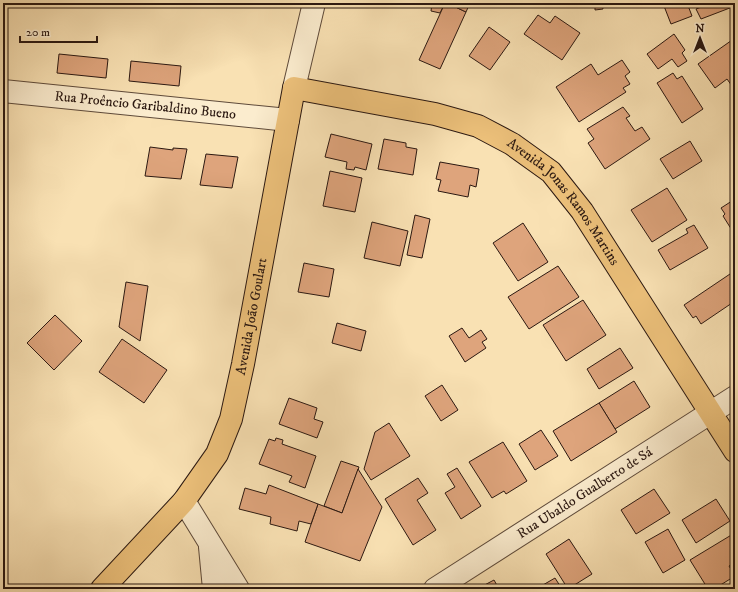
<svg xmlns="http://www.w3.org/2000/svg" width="738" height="592" viewBox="0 0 738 592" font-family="'IM FELL DW Pica',serif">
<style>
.building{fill:#dea47c;stroke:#2b1811}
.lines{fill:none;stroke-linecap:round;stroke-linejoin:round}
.minor-casing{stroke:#5e4a3a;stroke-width:24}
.major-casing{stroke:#2b1811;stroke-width:24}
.minor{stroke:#fbecce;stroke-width:22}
.major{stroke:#ecc07a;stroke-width:22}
.labels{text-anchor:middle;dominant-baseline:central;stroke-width:3;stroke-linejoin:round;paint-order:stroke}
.street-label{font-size:14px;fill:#2b1811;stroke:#fbecce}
</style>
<rect width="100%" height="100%" fill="#f9e1b3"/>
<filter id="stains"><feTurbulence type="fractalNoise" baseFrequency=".005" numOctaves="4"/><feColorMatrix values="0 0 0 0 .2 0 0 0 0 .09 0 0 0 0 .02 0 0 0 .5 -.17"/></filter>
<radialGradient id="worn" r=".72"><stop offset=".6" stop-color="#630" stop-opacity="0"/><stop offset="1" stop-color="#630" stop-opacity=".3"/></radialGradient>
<!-- building -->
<g class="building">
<polygon points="432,3 445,3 440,13 431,11"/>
<polygon points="445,3 447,3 466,12 440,69 419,60"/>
<polygon points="447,3 470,3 466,12"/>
<polygon points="579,3 602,3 603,9 595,10 595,4 579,6"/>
<polygon points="672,3 687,3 692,16 671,24 664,6"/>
<polygon points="703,3 734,3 735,6 701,19 696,9 704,6"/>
<polygon points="538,15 550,23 555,16 580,33 562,60 524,34"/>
<polygon points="489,27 510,42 490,70 469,56"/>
<polygon points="674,34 685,50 682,53 687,61 678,67 672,59 658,69 647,54"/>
<polygon points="735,38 735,83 732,86 727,79 715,88 698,64"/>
<polygon points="59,54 108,59 106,78 57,73"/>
<polygon points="622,60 630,72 625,76 630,84 623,88 626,92 579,122 556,87 591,64 598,75"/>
<polygon points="131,61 181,66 179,86 129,81"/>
<polygon points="673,73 677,79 682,76 703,109 682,123 657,83"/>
<polygon points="623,107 630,116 626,118 635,131 642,127 650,139 605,169 588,143 594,139 587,129"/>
<polygon points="331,134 372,144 366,170 355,167 354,170 346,169 347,162 325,157"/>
<polygon points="384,139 406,143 406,147 417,149 413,175 378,169"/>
<polygon points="690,141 702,161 673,179 660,159"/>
<polygon points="150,147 173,150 173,148 187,149 181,179 145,176"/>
<polygon points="206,154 238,157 232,188 200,185"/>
<polygon points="440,162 479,169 476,187 470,185 468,197 438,191 441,180 436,179"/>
<polygon points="330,171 362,178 355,212 323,206"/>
<polygon points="667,188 687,220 652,242 631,210"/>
<polygon points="735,199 735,235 723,216 725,214 721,208"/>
<polygon points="415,215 430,219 422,258 407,255"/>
<polygon points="372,222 408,231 400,266 364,258"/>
<polygon points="523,223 548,262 518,281 493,243"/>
<polygon points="694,225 708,248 670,270 658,250 688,233 686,229"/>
<polygon points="304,263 334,269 329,297 298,292"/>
<polygon points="558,266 579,297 529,329 508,297"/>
<polygon points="730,274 735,281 735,301 701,324 696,316 693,318 684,305"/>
<polygon points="126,282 148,286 140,341 119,327"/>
<polygon points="583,300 606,335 566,361 543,325"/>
<polygon points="55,315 82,341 54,370 27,343"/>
<polygon points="337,323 366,331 361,351 332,343"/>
<polygon points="462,328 469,338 481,330 487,339 482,342 486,348 465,362 449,336"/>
<polygon points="122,339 167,370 144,403 99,372"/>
<polygon points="620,348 633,368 599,389 587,369"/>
<polygon points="634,381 650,407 615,429 599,403"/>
<polygon points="442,385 458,410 441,421 425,396"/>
<polygon points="289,398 317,408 314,419 323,422 317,438 279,424"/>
<polygon points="599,403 617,432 571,461 553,431"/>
<polygon points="389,423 410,456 371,480 364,469 375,432"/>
<polygon points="541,430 558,456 535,470 519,444"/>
<polygon points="276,438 283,440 282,444 316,456 305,488 289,482 292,476 259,464 269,439 275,441"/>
<polygon points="503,442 527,481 506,494 504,491 492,498 469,462"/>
<polygon points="341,461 359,467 342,513 324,506"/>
<polygon points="457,468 481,506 461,519 445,493 455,487 447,474"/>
<polygon points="358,469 382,507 360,561 305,542 318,504 342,513"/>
<polygon points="418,478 428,493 417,500 436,530 413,545 385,499"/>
<polygon points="269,485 318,504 311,524 299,521 297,531 270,524 271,517 239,509 245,488 266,494"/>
<polygon points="654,489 670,513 636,534 621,510"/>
<polygon points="716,499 730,521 696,543 682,520"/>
<polygon points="668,529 685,560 663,573 645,542"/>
<polygon points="733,534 735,536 735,562 729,566 735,576 714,589 708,589 690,560"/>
<polygon points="569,539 592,574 568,589 546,554"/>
<polygon points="555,578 562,589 536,589"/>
<polygon points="494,580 499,589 477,589"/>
<polygon points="735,581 735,589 722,589"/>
</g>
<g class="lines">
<defs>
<g id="minor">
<polyline points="294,88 314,3"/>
<path id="s1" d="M3,91l285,29"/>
<polyline points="184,501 238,589"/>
<polyline points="210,547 214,589"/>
<path id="s2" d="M435,589l300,-192"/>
</g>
<g id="major">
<path id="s3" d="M102,589l82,-88 33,-47 14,-35 12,-55 51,-276 141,26 43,12 34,18 39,28 31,39 153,240"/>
</g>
</defs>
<!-- minor casing -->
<use href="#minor" class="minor-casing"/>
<!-- major casing -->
<use href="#major" class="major-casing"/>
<!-- minor -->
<use href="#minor" class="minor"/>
<!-- major -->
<use href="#major" class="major"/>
</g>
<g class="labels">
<!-- street labels -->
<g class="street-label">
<text stroke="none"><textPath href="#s1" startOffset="143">Rua Proêncio Garibaldino Bueno</textPath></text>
<text stroke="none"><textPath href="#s3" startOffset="857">Avenida Jonas Ramos Martins</textPath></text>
<text stroke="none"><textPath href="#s3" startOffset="320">Avenida João Goulart</textPath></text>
<text stroke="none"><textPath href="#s2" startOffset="178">Rua Ubaldo Gualberto de Sá</textPath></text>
</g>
</g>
<!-- margin -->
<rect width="738" height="592" fill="none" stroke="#f9e1b3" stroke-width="16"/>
<rect x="4" y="4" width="730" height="584" fill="none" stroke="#2b1811" stroke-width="2"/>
<rect x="8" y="8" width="722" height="576" fill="none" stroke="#2b1811"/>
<!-- north arrow -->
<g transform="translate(700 38)" stroke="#fbecce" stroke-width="3" paint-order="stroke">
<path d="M0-3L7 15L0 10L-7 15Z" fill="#2b1811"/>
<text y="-6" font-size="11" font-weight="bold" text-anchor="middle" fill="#2b1811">N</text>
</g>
<!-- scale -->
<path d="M20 36v6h77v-6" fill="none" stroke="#2b1811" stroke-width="2"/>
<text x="26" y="36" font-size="12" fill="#2b1811" stroke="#fbecce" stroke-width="3" paint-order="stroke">20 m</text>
<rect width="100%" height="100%" filter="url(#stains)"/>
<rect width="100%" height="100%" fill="url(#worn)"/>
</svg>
